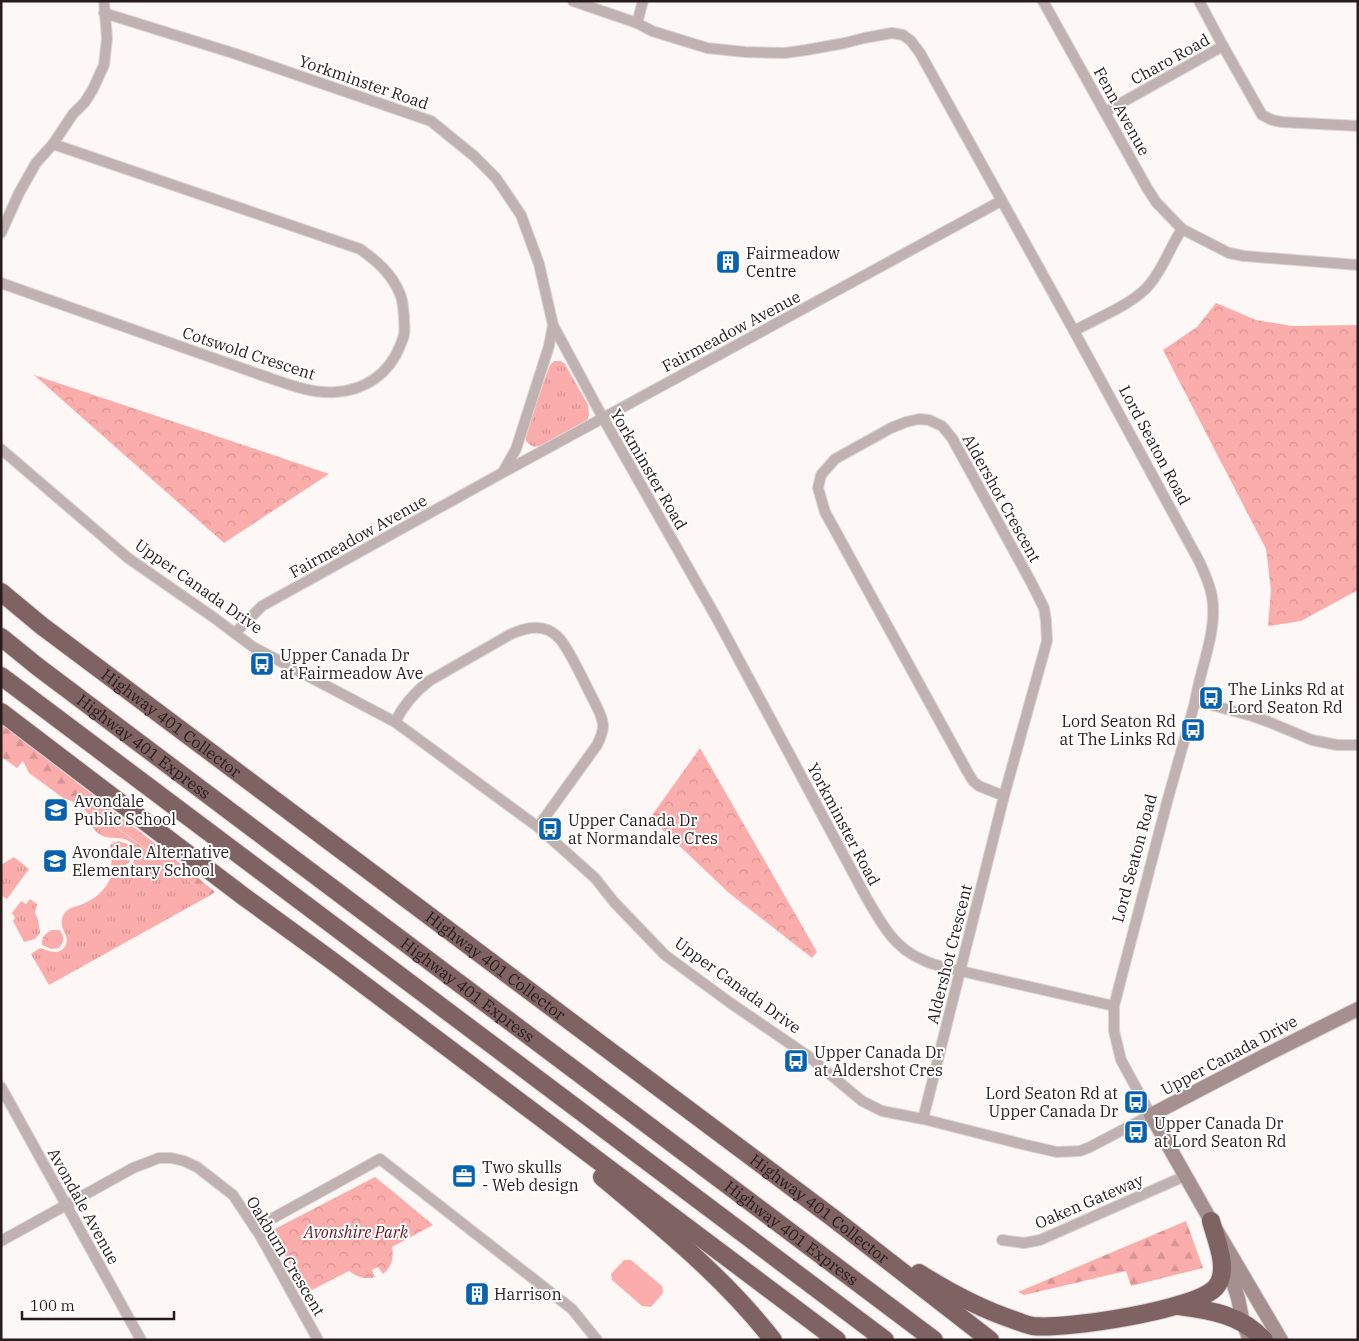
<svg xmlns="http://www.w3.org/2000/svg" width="1359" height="1341" viewBox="0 0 1359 1341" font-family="'IBM Plex Serif',serif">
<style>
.grass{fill:url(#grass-tufts)}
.forest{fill:url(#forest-firs)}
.park{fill:url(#park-crowns)}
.pitch{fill:#fbadab}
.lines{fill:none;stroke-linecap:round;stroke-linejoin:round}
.street-casing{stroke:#dbd4d3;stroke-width:12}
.secondary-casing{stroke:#dbd4d3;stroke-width:16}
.highway-casing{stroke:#dbd4d3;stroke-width:20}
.street{stroke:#c0b2b1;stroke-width:10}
.secondary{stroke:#a5908f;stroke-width:14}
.highway{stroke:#7f6362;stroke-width:18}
.labels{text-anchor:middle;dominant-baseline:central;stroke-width:4;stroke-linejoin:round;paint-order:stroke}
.street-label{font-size:16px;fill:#271b1b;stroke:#fff}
.poi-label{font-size:16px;fill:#271b1b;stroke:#fff;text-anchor:start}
.park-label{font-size:16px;font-style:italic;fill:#6c121d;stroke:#fff}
</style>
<defs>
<pattern id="grass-tufts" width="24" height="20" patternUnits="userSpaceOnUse" patternTransform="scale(1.25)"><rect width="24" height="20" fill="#fbadab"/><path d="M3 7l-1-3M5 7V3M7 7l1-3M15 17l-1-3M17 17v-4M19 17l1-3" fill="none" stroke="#d79493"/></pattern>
<pattern id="forest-firs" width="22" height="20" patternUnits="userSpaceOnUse" patternTransform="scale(1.25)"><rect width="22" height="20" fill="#fbadab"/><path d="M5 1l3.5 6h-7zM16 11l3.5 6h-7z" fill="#d79493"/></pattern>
<pattern id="park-crowns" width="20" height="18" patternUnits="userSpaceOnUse" patternTransform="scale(1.25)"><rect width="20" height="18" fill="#fbadab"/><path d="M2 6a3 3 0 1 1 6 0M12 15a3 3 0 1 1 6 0" fill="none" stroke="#d79493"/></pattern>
</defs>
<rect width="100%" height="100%" fill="#fdf7f6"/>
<!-- grass -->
<g class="grass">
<path d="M554,361h7l4,3 23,41 1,10 -2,5 -47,26c-7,2 -9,0 -14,-5v-10l24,-66z"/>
<path d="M91,809l118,87 -160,89 -18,-31 9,-6c4,1 10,4 15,4 8,0 14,-8 11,-16 -1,-4 -4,-7 -4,-11 -1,-4 0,-8 2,-11 5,-8 14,-7 21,-11 14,-6 23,-17 28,-31 9,-2 18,-3 22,-13 1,-4 1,-8 -1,-12 -6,-14 -24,-5 -35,-13 -7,-5 -9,-12 -11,-20z"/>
<polygon points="118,841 128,844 132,853 129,863 119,868 111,865 112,857 110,845"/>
<polygon points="14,857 29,869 7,899 1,895 1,865"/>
<polygon points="30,899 37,904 35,913 38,919 40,933 35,939 24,942 13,921 15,918 12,913 21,901 26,904"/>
</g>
<!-- forest -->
<g class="forest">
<polygon points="1,723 190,871 215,892 209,896 92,809 88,814 79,804 63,798 29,773 23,761 17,768 3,758 1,759"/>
<polygon points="1186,1221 1203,1268 1131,1286 1126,1271 1024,1295 1018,1292"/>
</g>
<!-- park -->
<g class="park">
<polygon points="1216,303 1256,320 1292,326 1358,325 1358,590 1301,621 1268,626 1271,590 1266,549 1163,350 1197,327"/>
<polygon points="34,375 294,462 329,474 224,543"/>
<polygon points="700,748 817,952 812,958 729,893 650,818"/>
<path d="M52,930h8l3,6v6l-4,6 -8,1 -9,-4c-1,-7 3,-12 10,-15z"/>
<path d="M375,1177l15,12 43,36 -41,22c2,11 0,20 -9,27l-5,-7 -6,3 3,7c-10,3 -18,0 -26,-6l-43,22 -35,-62z"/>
</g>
<!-- pitch -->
<polygon class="pitch" points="624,1260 631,1260 662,1286 663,1293 651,1307 642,1306 612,1280 611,1274"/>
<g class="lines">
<defs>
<g id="street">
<polyline points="1043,1 1147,188 1156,202 1182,229 1229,253 1244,256 1358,265"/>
<polyline points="1199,1 1223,46 1262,115 1272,120 1282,122 1358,126"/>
<path d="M104,13l132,41 195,67 43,35 22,22 25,37 18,49 14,61 50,93 113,199 150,280c15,25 27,50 55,62 7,4 15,6 22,8l171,39"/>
<polyline points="637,23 643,1"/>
<polyline points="1105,112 1223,46"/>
<polyline points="1,233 19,193 36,163 53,144 73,114 85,102 93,89 104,65 107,38 104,1"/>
<path d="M1,283l260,92c24,8 49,19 75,17 29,-2 53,-18 64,-46 1,-3 3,-7 4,-11 1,-5 0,-13 0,-19 -1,-7 -1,-16 -4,-22 -8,-20 -23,-33 -40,-45l-307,-105"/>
<path d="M1074,331c23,-13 60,-27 76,-47 14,-17 20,-37 32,-55"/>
<path d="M1,449l127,109 85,59 40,30 142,75 143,105 57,51 19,24 51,53 64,47 79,54 54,45 20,10 41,8 103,26 31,7 23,-1 10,-4 61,-32 -30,-55 -7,-29v-25l53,-204 28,-100c5,-33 23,-72 17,-105 -2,-13 -8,-25 -13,-36l-125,-230 -154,-278 -9,-12 -8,-6 -11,-2 -28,5 -19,5 -39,7 -21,3 -40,-1 -38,-4 -55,-17 -15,-8 -64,-22"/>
<polyline points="503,472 516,449 549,346 553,325"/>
<polyline points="235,633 262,606 502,473 1001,201"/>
<polyline points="1195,702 1204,703 1252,716 1269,722 1312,740 1337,745 1358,745"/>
<path d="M395,722c8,-16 20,-30 34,-41l82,-47c12,-5 25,-9 37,-4 6,3 11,7 15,13 12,18 21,39 31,58 4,9 9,16 9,25 0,7 -3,13 -6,19l-59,82"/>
<polyline points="1,1087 141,1340"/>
<polyline points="923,1119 1004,796 979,786 973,781 967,771 825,512 818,488 821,475 835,459 891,428 906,422 919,419 929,420 942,426 952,438 1031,582 1044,608 1046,621 1047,641 1004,796"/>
<polyline points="255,1228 380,1159 572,1309 597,1340"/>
<polyline points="1002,1240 1024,1243 1040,1240 1185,1176"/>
<polyline points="1,1241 133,1168 159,1158 171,1158 184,1161 197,1167 233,1195 261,1237 318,1340"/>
</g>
<g id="secondary">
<polyline points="1225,1257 1238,1298 1243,1323 1250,1340"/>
<polyline points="1281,1340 1211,1221 1151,1115 1266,1055 1358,1009"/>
</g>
<g id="highway">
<path id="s1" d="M1,592l41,34 791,592 157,122"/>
<path id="s2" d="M1,637l37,30 896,673"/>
<polyline points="1,676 885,1340"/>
<polyline points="1,712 243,896 331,960 837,1340"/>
<path d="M602,1177c60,50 123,101 171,163"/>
<path d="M919,1273c30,19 62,36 95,47 6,2 13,5 19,6 30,4 164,-16 183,-39 14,-17 0,-47 -5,-66"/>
<path d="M1179,1306c31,4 63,9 85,34"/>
</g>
</defs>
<!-- street casing -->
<use href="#street" class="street-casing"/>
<!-- secondary casing -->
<use href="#secondary" class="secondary-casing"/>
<!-- highway casing -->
<use href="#highway" class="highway-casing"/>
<!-- street -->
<use href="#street" class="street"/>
<!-- secondary -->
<use href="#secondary" class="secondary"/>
<!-- highway -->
<use href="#highway" class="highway"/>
</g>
<!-- icons -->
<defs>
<symbol id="building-square" viewBox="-11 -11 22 22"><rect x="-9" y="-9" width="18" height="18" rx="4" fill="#0862b0" stroke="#fff"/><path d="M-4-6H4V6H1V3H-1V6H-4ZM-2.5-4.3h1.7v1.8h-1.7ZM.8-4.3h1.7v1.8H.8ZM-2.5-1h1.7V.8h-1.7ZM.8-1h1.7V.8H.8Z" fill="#fff"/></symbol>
<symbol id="bus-square" viewBox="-11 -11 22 22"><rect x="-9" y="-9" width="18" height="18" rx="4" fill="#0862b0" stroke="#fff"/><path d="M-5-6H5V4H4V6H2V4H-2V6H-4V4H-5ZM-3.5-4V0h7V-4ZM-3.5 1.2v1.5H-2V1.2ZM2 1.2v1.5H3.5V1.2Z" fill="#fff"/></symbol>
<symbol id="school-square" viewBox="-11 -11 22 22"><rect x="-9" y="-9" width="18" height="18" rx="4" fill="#0862b0" stroke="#fff"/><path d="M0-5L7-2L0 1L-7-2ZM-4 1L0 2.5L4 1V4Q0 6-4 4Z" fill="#fff"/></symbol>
<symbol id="office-square" viewBox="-11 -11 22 22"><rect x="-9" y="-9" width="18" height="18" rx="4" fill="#0862b0" stroke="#fff"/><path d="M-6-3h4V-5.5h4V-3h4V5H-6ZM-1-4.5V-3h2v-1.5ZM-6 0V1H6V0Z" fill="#fff"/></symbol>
</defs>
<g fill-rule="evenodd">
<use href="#building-square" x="714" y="248" width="28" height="28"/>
<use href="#bus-square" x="248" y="650" width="28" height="28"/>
<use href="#bus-square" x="1197" y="684" width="28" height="28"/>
<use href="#bus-square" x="1179" y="716" width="28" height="28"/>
<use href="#school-square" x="42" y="796" width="28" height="28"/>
<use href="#bus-square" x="536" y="815" width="28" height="28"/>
<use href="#school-square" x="41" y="847" width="28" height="28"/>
<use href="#bus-square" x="782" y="1047" width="28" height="28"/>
<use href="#bus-square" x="1122" y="1088" width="28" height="28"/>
<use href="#bus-square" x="1122" y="1118" width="28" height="28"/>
<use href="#office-square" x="450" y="1162" width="28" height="28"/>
<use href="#building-square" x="463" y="1280" width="28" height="28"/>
</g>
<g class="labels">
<!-- street labels -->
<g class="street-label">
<text transform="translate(1170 59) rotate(-29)">Charo Road</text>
<text transform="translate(364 82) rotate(19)">Yorkminster Road</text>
<text transform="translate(1122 111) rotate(61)">Fenn Avenue</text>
<text transform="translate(731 331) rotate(-28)">Fairmeadow Avenue</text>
<text transform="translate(249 353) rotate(18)">Cotswold Crescent</text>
<text transform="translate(1155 445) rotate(62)">Lord Seaton Road</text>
<text transform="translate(649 469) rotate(60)">Yorkminster Road</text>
<text transform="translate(1002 498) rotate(61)">Aldershot Crescent</text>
<text transform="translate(358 536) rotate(-29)">Fairmeadow Avenue</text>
<text transform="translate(199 586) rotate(35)">Upper Canada Drive</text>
<text stroke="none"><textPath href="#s1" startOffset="215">Highway 401 Collector</textPath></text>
<text stroke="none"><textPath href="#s2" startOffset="180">Highway 401 Express</textPath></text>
<text transform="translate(844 824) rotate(62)">Yorkminster Road</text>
<text transform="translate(1134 858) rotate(-75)">Lord Seaton Road</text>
<text transform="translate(949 954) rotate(-76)">Aldershot Crescent</text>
<text stroke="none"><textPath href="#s1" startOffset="620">Highway 401 Collector</textPath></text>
<text transform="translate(738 985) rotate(36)">Upper Canada Drive</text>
<text stroke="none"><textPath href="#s2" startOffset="585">Highway 401 Express</textPath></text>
<text transform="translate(1229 1055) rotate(-28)">Upper Canada Drive</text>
<text transform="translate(1089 1201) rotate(-23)">Oaken Gateway</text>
<text transform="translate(84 1206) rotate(61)">Avondale Avenue</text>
<text stroke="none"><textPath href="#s1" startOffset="1025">Highway 401 Collector</textPath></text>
<text stroke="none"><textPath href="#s2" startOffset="990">Highway 401 Express</textPath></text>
<text transform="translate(286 1256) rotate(59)">Oakburn Crescent</text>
</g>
<!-- poi labels -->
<g class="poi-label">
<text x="746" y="253">Fairmeadow<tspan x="746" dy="18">Centre</tspan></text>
<text x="280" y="655">Upper Canada Dr<tspan x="280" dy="18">at Fairmeadow Ave</tspan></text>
<text x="1228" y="689">The Links Rd at<tspan x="1228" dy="18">Lord Seaton Rd</tspan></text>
<text x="1176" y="721" text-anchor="end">Lord Seaton Rd<tspan x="1176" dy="18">at The Links Rd</tspan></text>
<text x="74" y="801">Avondale<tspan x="74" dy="18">Public School</tspan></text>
<text x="568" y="820">Upper Canada Dr<tspan x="568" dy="18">at Normandale Cres</tspan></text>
<text x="72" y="852">Avondale Alternative<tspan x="72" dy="18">Elementary School</tspan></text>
<text x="814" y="1052">Upper Canada Dr<tspan x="814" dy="18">at Aldershot Cres</tspan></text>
<text x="1118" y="1093" text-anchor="end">Lord Seaton Rd at<tspan x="1118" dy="18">Upper Canada Dr</tspan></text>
<text x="1154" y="1123">Upper Canada Dr<tspan x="1154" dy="18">at Lord Seaton Rd</tspan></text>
<text x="482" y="1167">Two skulls<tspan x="482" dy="18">- Web design</tspan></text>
<text x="494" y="1294">Harrison</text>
</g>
<!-- park labels -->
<g class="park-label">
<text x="356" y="1232">Avonshire Park</text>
</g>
</g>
<!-- border -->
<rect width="1359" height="1341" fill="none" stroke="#271b1b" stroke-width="5"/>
<!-- scale -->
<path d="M22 1311v8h152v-8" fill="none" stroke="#271b1b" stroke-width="2.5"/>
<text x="30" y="1311" font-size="15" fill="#271b1b" stroke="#ffffff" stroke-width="4" paint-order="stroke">100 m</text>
</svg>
